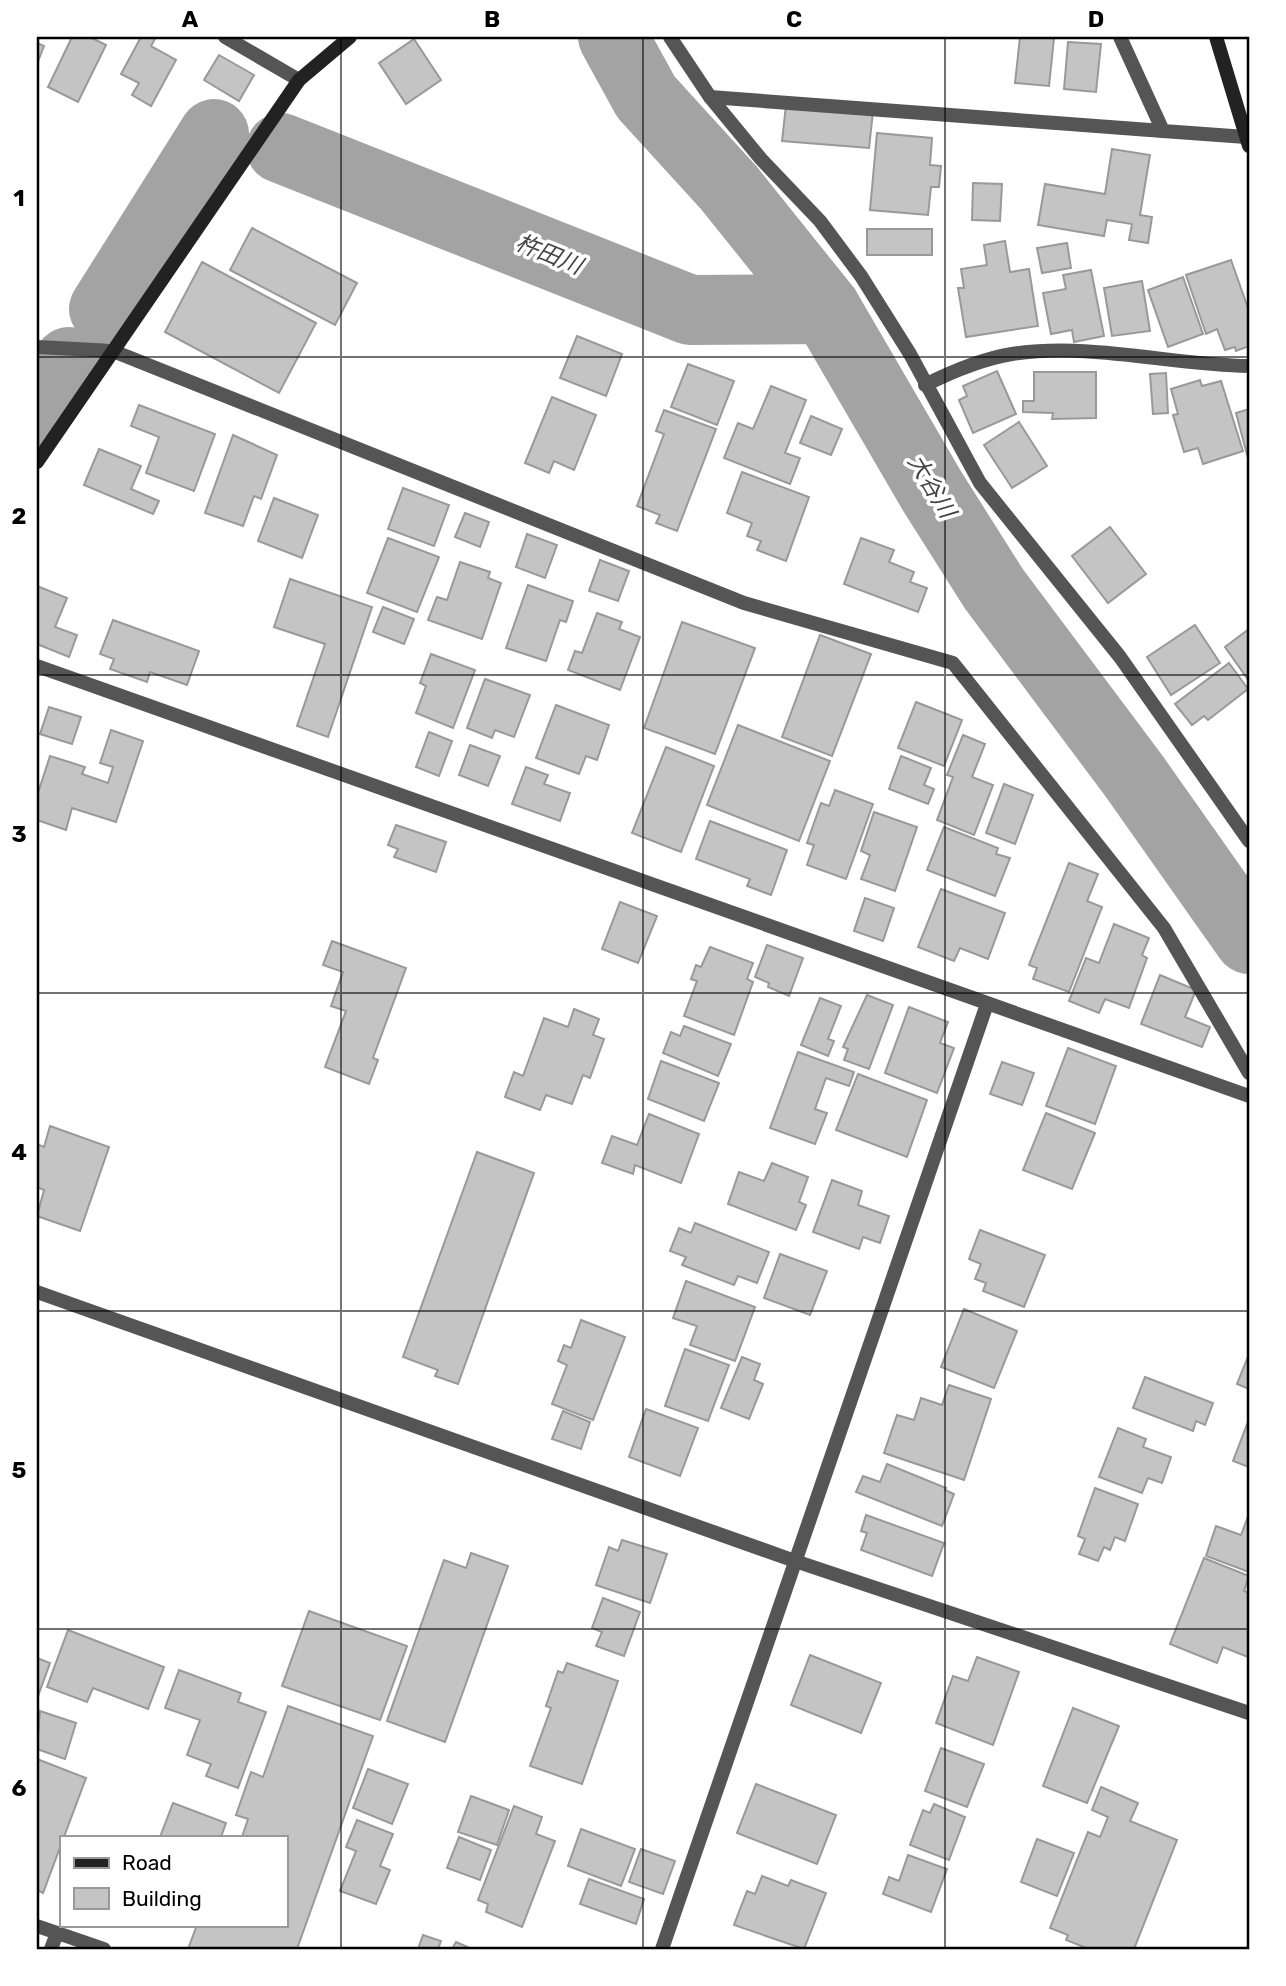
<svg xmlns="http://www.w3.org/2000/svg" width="1286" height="1986" viewBox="0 0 1286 1986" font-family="Rubik,'Noto Sans JP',sans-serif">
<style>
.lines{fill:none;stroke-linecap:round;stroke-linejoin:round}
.river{stroke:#a3a3a3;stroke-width:70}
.building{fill:#c4c4c4;stroke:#999;stroke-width:2}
.lane{stroke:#555;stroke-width:14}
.street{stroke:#555;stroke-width:14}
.secondary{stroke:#222;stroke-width:14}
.grid{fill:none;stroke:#000;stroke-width:2;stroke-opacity:0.55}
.labels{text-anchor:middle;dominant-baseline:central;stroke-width:7;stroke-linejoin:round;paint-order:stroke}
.water-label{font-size:23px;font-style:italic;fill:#444;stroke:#fff}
.neatline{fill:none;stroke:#000;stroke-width:2.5}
.grid-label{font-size:23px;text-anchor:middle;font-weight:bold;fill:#000}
</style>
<rect width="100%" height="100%" fill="#fff"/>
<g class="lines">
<!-- river -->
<g class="river">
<polyline points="613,37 646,97 729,188 826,309 932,491 994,589 1134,776 1249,939"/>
<polyline points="281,148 690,310 826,309"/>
<polyline points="104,309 214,134"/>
<polyline points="37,412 69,362"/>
</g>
</g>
<!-- building -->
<g class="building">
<polygon points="72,37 90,37 106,45 78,102 48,87"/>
<polygon points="141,37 156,37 151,46 176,60 151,106 132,95 139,83 121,74"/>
<polygon points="1020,37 1054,38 1049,86 1015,83"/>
<polygon points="414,39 441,80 406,104 379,63"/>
<polygon points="1068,42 1101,44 1096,92 1064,89"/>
<polygon points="37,43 44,46 37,64"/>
<polygon points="219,55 254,75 239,101 204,80"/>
<polygon points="786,105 873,112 869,148 782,141"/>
<polygon points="877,133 932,138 930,165 941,166 939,187 931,187 928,215 870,210"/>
<polygon points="1112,149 1150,155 1140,215 1152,217 1148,243 1129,240 1132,224 1107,220 1104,236 1038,225 1045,184 1105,194"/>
<polygon points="973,183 1002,184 1000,221 972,220"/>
<polygon points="252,228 357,283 335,325 230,270"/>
<rect x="867" y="229" width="65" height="26"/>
<polygon points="1005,241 1010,272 1029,269 1038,326 966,337 958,288 964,288 961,269 987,265 984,245"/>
<polygon points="1067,243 1071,268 1042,273 1037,248"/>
<polygon points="1231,260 1249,311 1249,346 1236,351 1235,347 1225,350 1217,329 1206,334 1186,275"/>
<polygon points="202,262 316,323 279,393 165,332"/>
<polygon points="1091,270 1104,336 1074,342 1072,330 1051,334 1043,293 1066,289 1063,275"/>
<polygon points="1183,277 1203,334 1168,347 1148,290"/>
<polygon points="1142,281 1150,331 1112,336 1104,288"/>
<polygon points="577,336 622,354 606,396 560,378"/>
<polygon points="688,364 734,381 717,425 671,407"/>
<polygon points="997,371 1016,414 973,433 959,400 967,396 963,386"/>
<polygon points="1034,372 1096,372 1096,418 1052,419 1053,413 1023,412 1023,401 1034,401"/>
<polygon points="1166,373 1168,413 1153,414 1150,374"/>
<polygon points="1200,380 1202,386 1221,381 1243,451 1203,464 1198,448 1184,452 1173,415 1178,414 1171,389"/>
<polygon points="771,386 806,400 785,453 800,458 790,484 724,458 738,423 753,429"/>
<polygon points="552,397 596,415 574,470 554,461 549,473 525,463"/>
<polygon points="139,405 215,434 194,491 146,473 159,437 131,426"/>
<polygon points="1249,409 1249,462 1236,413"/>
<polygon points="664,410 716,429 677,531 656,523 660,515 637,506 664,434 656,431"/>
<polygon points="811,416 842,429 831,455 800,443"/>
<polygon points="1019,422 1047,466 1012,488 984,445"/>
<polygon points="233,435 277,455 261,499 254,496 243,526 205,513"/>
<polygon points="99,449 141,466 131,489 159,501 153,514 84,485"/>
<polygon points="742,472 809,497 786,561 757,550 761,541 747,536 752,523 727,513"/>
<polygon points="403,488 449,505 434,546 388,529"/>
<polygon points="274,498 318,515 302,558 258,541"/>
<polygon points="465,513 489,522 480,547 455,537"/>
<polygon points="1110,527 1146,574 1108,603 1072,556"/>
<polygon points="527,534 557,545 545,578 516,567"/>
<polygon points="388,538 439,557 417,612 367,593"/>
<polygon points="861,538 894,550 889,562 914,572 910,582 927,588 918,612 844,584"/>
<polygon points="600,560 629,571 618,601 589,591"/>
<polygon points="460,562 490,572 488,578 501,583 482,639 428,620 437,597 447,600"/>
<polygon points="290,579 372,607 328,737 297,726 325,644 274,627"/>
<polygon points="528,585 573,601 566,622 560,620 546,661 506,648"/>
<polygon points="37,586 67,598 55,627 77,635 69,657 37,644"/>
<polygon points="383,607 414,619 404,644 373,632"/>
<polygon points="597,613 622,622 619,629 640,637 620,690 568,670 575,651 582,653"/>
<polygon points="113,620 199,651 187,685 150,672 147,682 110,669 114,659 100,654"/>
<polygon points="682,622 755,648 715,754 644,728"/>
<polygon points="1195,625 1220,663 1171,695 1147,657"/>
<polygon points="1249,629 1249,681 1225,647"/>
<polygon points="820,635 871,654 832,756 782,737"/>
<polygon points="431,654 475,670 453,728 416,713 426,686 420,683"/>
<polygon points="1229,663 1248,689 1208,720 1204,716 1192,725 1175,704"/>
<polygon points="485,679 530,695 514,737 495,730 492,738 467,728"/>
<polygon points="916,702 962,720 944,766 898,748"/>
<polygon points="556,705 609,725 597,760 586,756 579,774 536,758"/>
<polygon points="49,707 81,717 72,744 40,734"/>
<polygon points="738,725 830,761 799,841 707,805"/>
<polygon points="111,730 143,741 116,822 72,808 66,830 37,820 37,796 50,756 85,767 82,774 108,783 113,767 100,763"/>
<polygon points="429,732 452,741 439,776 416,767"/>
<polygon points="963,735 985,744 972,777 993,785 974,835 937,820 953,777 947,775"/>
<polygon points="470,745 500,756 488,786 459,775"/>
<polygon points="666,747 714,766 681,852 632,833"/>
<polygon points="901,756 931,768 924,785 934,789 928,804 889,789"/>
<polygon points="526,767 548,775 544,784 570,793 560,821 512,804"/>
<polygon points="1004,784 1033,795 1015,844 986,833"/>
<polygon points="835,790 873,804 846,879 807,865 814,845 807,843 821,803 829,806"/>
<polygon points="874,812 917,827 895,891 861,879 870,855 861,851"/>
<polygon points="710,821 787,850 771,895 747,886 750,879 696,859"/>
<polygon points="396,825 446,842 436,872 394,857 398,849 388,845"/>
<polygon points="944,827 998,848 996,854 1010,858 995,896 927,870"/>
<polygon points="1069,863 1098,874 1087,901 1102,907 1069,992 1033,979 1037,968 1029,965"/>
<polygon points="941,889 1005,913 988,959 960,948 954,961 918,947"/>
<polygon points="865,898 894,908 883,941 854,931"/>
<polygon points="620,902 657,916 638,963 602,949"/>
<polygon points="1114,924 1149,938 1142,955 1147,958 1129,1008 1105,999 1099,1013 1069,1001 1086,958 1099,963"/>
<polygon points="332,941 406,968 373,1058 378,1060 369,1084 325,1067 346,1011 331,1006 343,972 323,965"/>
<polygon points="767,945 803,958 789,996 768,987 769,983 755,977"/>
<polygon points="710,947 753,963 747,979 753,982 734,1035 684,1016 697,981 691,979 696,965 701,967"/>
<polygon points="1160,975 1196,990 1185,1017 1210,1027 1202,1047 1141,1024"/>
<polygon points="867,995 893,1005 869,1069 844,1060 848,1049 843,1047"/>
<polygon points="820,998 841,1006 828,1039 834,1041 828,1056 801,1045"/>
<polygon points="909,1007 948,1022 940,1043 954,1048 937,1093 885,1073"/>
<polygon points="574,1009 599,1019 593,1035 604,1039 590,1078 583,1075 572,1104 546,1095 540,1110 505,1097 514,1072 523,1076 544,1018 568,1027"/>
<polygon points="684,1026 731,1044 718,1076 663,1053 671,1032 680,1036"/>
<polygon points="1068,1048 1116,1066 1095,1124 1046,1106"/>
<polygon points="798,1052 854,1072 849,1086 826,1078 815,1109 827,1113 815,1144 770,1128"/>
<polygon points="661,1061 719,1083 704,1121 648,1099"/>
<polygon points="1002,1062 1034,1073 1022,1105 990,1094"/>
<polygon points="858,1074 927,1100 907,1157 836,1130"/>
<polygon points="1046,1113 1095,1133 1072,1189 1023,1170"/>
<polygon points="649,1114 699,1134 681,1183 635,1165 633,1174 602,1163 612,1136 637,1145"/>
<polygon points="50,1126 109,1147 80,1231 37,1216 44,1190 37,1187 37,1144 44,1147"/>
<polygon points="477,1152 534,1173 458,1384 435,1376 438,1370 403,1357"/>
<polygon points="772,1163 808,1177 799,1202 806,1205 796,1230 728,1204 739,1172 764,1181"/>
<polygon points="832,1180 862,1191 858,1205 889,1216 880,1243 863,1237 859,1249 813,1232"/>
<polygon points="695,1223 769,1252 757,1283 738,1276 734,1285 682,1265 686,1257 670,1251 679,1228 691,1233"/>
<polygon points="980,1230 1045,1255 1024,1307 983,1291 986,1283 975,1279 981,1264 969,1259"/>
<polygon points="780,1254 827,1271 810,1315 764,1298"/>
<polygon points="686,1281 755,1307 735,1361 690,1345 697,1326 673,1318"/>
<polygon points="964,1309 1017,1331 994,1388 941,1367"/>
<polygon points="581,1320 625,1337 593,1420 552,1404 567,1365 558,1361 564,1345 571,1348"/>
<polygon points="685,1349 729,1365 708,1421 665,1406"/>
<polygon points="1249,1354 1249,1389 1237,1384"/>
<polygon points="742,1357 760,1364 754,1380 763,1384 749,1419 721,1408"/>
<polygon points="1145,1377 1213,1403 1205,1425 1196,1421 1193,1431 1133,1408"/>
<polygon points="949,1385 991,1399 964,1480 884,1453 897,1415 914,1420 921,1398 942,1405"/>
<polygon points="646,1409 698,1428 680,1476 629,1457"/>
<polygon points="563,1411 590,1422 581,1449 552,1439"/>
<polygon points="1249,1419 1249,1467 1233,1461"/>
<polygon points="1118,1428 1146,1439 1143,1447 1171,1457 1162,1483 1148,1478 1142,1493 1099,1477"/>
<polygon points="887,1464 946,1488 945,1490 954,1494 942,1526 856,1492 863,1476 880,1482"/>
<polygon points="1095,1488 1138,1504 1125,1541 1115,1537 1110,1550 1104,1547 1098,1561 1079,1554 1085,1539 1078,1536"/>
<polygon points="1249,1514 1249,1572 1206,1556 1216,1526 1241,1535"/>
<polygon points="866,1515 944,1543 932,1576 861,1550 867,1533 861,1531"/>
<polygon points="622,1540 667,1554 650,1603 596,1585 609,1547 618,1551"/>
<polygon points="471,1553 508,1566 445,1742 387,1721 444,1560 466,1568"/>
<polygon points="1204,1558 1249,1576 1244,1591 1249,1593 1248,1657 1223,1647 1217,1663 1170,1644"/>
<polygon points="603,1598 640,1612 624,1656 596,1646 602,1632 592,1628"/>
<polygon points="309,1611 407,1646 380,1720 282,1686"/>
<polygon points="68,1630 164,1667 148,1709 93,1688 87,1702 47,1687"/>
<polygon points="810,1655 881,1683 861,1733 791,1705"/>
<polygon points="977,1657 1019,1672 993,1745 936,1723 953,1676 968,1681"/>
<polygon points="37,1658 50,1663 37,1699"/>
<polygon points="567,1663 618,1681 582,1784 530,1766 551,1708 546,1706 558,1671 563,1673"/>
<polygon points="179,1670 241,1693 238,1702 266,1712 238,1788 206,1776 211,1764 187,1755 200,1720 165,1708"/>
<polygon points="288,1706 373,1736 297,1949 188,1949 197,1925 285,1925 285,1837 242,1837 248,1819 236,1815 251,1772 263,1777"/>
<polygon points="1073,1708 1119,1726 1087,1803 1043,1786"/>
<polygon points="40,1711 76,1723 65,1759 37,1749"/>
<polygon points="941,1748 984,1764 967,1807 925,1791"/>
<polygon points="37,1759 86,1778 43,1893 37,1890"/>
<polygon points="368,1769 408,1784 392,1824 353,1808"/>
<polygon points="756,1784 836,1815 817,1864 737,1833"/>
<polygon points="1101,1787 1138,1803 1130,1821 1177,1840 1134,1949 1089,1949 1066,1940 1068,1935 1050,1928 1088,1832 1100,1837 1108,1817 1092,1810"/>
<polygon points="471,1796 509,1810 497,1845 458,1832"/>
<polygon points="173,1803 226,1823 221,1837 160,1837"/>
<polygon points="934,1804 965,1817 949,1860 910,1845 923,1810 930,1813"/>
<polygon points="514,1806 542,1817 536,1834 555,1841 522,1927 486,1912 488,1904 478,1900"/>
<polygon points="357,1820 393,1834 380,1866 390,1870 376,1904 340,1891 356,1851 346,1847"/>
<polygon points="581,1829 635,1849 621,1886 568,1866"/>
<polygon points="459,1837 491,1850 480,1880 447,1868"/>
<polygon points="1037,1839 1074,1853 1057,1896 1021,1882"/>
<polygon points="641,1849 675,1861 663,1894 629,1882"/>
<polygon points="908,1855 947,1869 931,1912 883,1894 889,1877 899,1881"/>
<polygon points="762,1876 788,1886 791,1880 826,1893 804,1949 734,1925 747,1891 755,1894"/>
<polygon points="589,1879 644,1899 636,1924 580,1904"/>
<polygon points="423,1935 441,1941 438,1949 418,1949"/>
<polygon points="456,1942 472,1949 452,1949"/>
</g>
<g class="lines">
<!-- lane -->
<polyline class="lane" points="670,37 710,97 761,159 820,221 861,276 910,354 980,483 1120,657 1249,841"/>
<!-- street -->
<g class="street">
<polyline points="225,37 299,80"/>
<polyline points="1120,37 1163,131 1246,137 1249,132"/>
<polyline points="710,97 1163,131"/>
<polyline points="37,347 113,351 744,603 953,663 1164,928 1249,1073"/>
<path d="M925,385c28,-14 56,-26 87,-31 78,-12 159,11 237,12"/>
<polyline points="37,666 1249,1096"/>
<polyline points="37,1292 795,1561 1249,1713"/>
<polyline points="37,1926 104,1949"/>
<polyline points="51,1949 57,1933"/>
<polyline points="662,1949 987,1004"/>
</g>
<!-- secondary -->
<g class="secondary">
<polyline points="1216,37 1249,146"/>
<polyline points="37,462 299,80 350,37"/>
</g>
</g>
<!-- grid -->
<path class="grid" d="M341,37v1912M643,37v1912M945,37v1912M37,357h1212M37,675h1212M37,993h1212M37,1311h1212M37,1629h1212"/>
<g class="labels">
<!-- water labels -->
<g class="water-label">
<text transform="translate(549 254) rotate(22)">杵田川</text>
<text transform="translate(932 486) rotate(59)">大谷川</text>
</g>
</g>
<!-- border -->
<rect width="1286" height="1986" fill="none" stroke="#ffffff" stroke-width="77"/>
<!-- legend -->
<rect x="60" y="1836" width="228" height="91" fill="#ffffff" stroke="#999999" stroke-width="2"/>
<rect x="74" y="1858" width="35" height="10" fill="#222222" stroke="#999999" stroke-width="2"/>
<text x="122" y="1870" font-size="21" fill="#000000">Road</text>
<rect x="74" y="1888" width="35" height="21" fill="#c4c4c4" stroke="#999999" stroke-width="2"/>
<text x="122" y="1906" font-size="21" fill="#000000">Building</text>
<rect x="38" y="38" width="1210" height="1910" class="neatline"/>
<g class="grid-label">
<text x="190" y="27">A</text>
<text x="492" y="27">B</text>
<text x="794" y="27">C</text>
<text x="1096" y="27">D</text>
<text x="19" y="206">1</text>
<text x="19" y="524">2</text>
<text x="19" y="842">3</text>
<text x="19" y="1160">4</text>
<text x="19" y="1478">5</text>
<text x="19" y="1796">6</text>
</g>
</svg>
